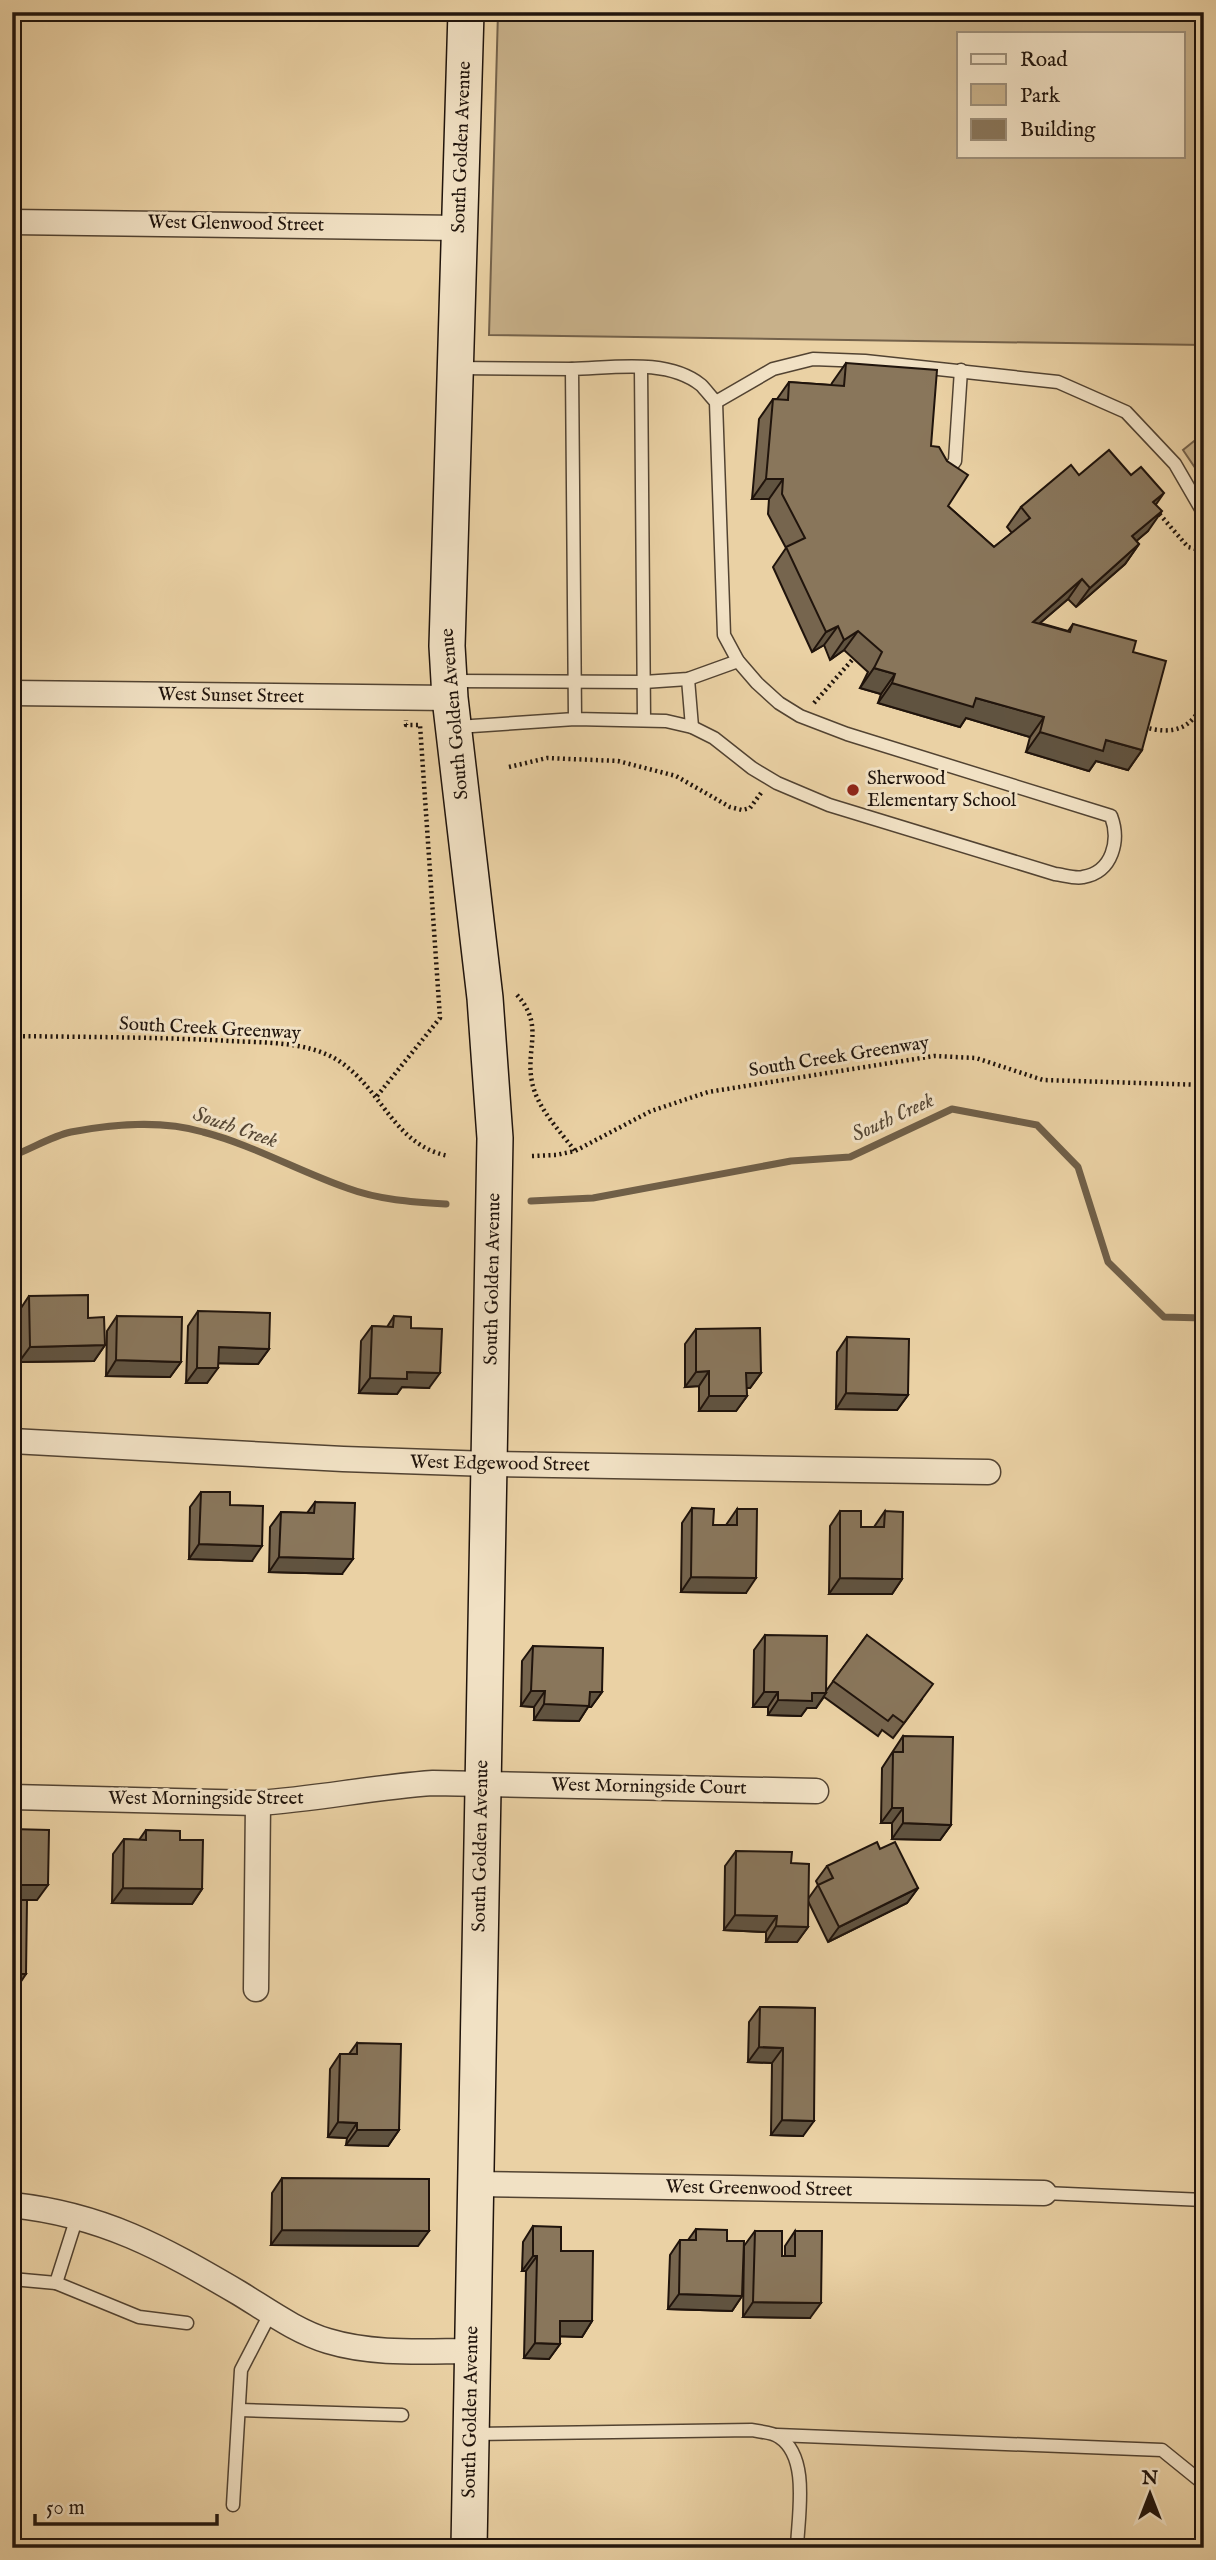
<svg xmlns="http://www.w3.org/2000/svg" width="1216" height="2560" viewBox="0 0 1216 2560" font-family="'IM FELL English',serif">
<style>
.green{fill:#c8b18a;stroke:#74624b;stroke-width:2;fill-rule:evenodd}
.lines{fill:none;stroke-linecap:round;stroke-linejoin:round}
.stream{stroke:#705f48;stroke-width:7}
.lane-casing{stroke:#524332;stroke-width:15}
.street-casing{stroke:#524332;stroke-width:27}
.secondary-casing{stroke:#20140c;stroke-width:38}
.path{stroke:#20140c;stroke-width:4.5;stroke-dasharray:2 3.5;stroke-linecap:butt}
.lane{stroke:#f1e1c4;stroke-width:12}
.street{stroke:#f1e1c4;stroke-width:24}
.secondary{stroke:#f1e1c4;stroke-width:35}
.wall{fill:#76654e;stroke:#20140c;stroke-width:2}
.shaded-wall{fill:#605340;stroke:#20140c;stroke-width:2}
.building{fill:#89765b;stroke:#20140c;stroke-width:2}
.poi-dot{fill:#8f2418;stroke:#f1e1c4;stroke-width:2.5}
.labels{text-anchor:middle;dominant-baseline:central;stroke-width:6;stroke-linejoin:round;paint-order:stroke}
.street-label{font-size:19px;fill:#20140c;stroke:#f1e1c4}
.poi-label{font-size:19px;fill:#20140c;stroke:#f1e1c4;text-anchor:start}
.water-label{font-size:21px;font-style:italic;fill:#554634;stroke:#f1e1c4}
</style>
<rect width="100%" height="100%" fill="#ead1a4"/>
<filter id="stains"><feTurbulence type="fractalNoise" baseFrequency=".00286" numOctaves="4"/><feColorMatrix values="0 0 0 0 .2 0 0 0 0 .09 0 0 0 0 .02 0 0 0 .5 -.17"/></filter>
<radialGradient id="worn" r=".72"><stop offset=".6" stop-color="#630" stop-opacity="0"/><stop offset="1" stop-color="#630" stop-opacity=".3"/></radialGradient>
<!-- green -->
<g class="green">
<path d="M498,12h706v333l-715,-10zM959,33h224v123h-224z"/>
<polygon points="1204,433 1204,481 1183,450"/>
</g>
<g class="lines">
<!-- stream -->
<g class="stream">
<path d="M12,1156c19,-7 40,-20 59,-24 41,-8 92,-12 132,0 50,13 95,39 144,56 32,12 66,14 99,16"/>
<polyline points="531,1201 593,1198 791,1161 850,1157 952,1109 1037,1125 1078,1167 1108,1262 1164,1317 1204,1318"/>
</g>
<defs>
<g id="lane">
<polyline points="457,368 572,369"/>
<polyline points="641,368 644,720"/>
<polyline points="716,402 773,369 813,359 865,361 1058,382 1126,412 1175,464 1204,514"/>
<polyline points="943,478 955,461 961,370"/>
<polyline points="688,679 692,727"/>
<polyline points="453,681 644,682 688,679 738,661"/>
<path d="M457,727l118,-8 91,2 26,6 22,11 38,30 25,15 52,22 226,69c9,1 20,5 28,3 30,-5 37,-37 28,-61l-264,-82 -47,-18 -21,-13 -22,-20 -19,-22 -14,-26 -8,-233c-5,-5 -10,-12 -15,-17 -34,-27 -88,-17 -129,-16l3,350"/>
<polyline points="1044,2193 1204,2200"/>
<polyline points="12,2279 56,2283 139,2317 187,2323"/>
<polyline points="56,2283 77,2217"/>
<polyline points="239,2410 402,2415"/>
<path d="M474,2434l278,-4c8,2 20,2 27,7 31,20 19,78 18,111"/>
<polyline points="777,2435 1162,2450 1204,2484"/>
<polyline points="233,2505 241,2370 271,2312"/>
</g>
<g id="street">
<polyline points="12,222 459,228"/>
<polyline points="12,693 450,698"/>
<polyline points="12,1441 343,1459 489,1464 988,1472"/>
<path d="M12,1797l246,6c59,-4 116,-16 175,-20l383,8"/>
<polyline points="256,1989 258,1803"/>
<polyline points="475,2184 1044,2193"/>
<path d="M12,2205c92,10 150,43 227,88 28,17 58,39 89,48 46,14 97,10 144,10"/>
</g>
<polyline id="secondary" points="466,12 447,646 450,698 485,998 495,1138 469,2548"/>
</defs>
<!-- lane casing -->
<use href="#lane" class="lane-casing"/>
<!-- street casing -->
<use href="#street" class="street-casing"/>
<!-- secondary casing -->
<use href="#secondary" class="secondary-casing"/>
<!-- path -->
<g class="path">
<polyline points="1156,510 1188,547 1204,551"/>
<polyline points="814,703 853,659"/>
<path d="M1144,727c29,8 48,3 60,-27"/>
<polyline points="509,767 547,758 618,761 676,776 730,807 742,810 750,808 761,793"/>
<path d="M517,995c28,31 8,53 15,87 5,26 28,49 43,69"/>
<path d="M12,1036c73,1 146,1 218,5 36,2 78,0 109,20 44,29 55,85 110,95"/>
<polyline points="377,1096 440,1018 420,725 406,725 406,720"/>
<polyline points="532,1156 556,1155 575,1151 651,1111 708,1092 934,1056 976,1058 1043,1080 1204,1085"/>
</g>
<!-- lane -->
<use href="#lane" class="lane"/>
<!-- street -->
<use href="#street" class="street"/>
<!-- secondary -->
<use href="#secondary" class="secondary"/>
</g>
<!-- wall -->
<g class="wall">
<polygon points="846,363 931,446 948,506 994,547 1012,533 1007,527 1021,507 1079,475 1156,504 1148,531 1136,541 1139,544 1125,564 1076,607 1068,599 1040,623 1068,631 1073,624 1133,652 1142,750 1128,770 1096,761 1089,771 1026,752 1030,737 966,718 960,727 878,703 881,694 860,688 868,672 844,650 830,660 824,645 812,652 773,567 786,548 768,514 769,499 752,499 759,419 773,399 777,399 789,382 831,385 832,383"/>
<polygon points="29,1296 88,1318 105,1345 94,1361 19,1362 19,1311"/>
<polygon points="198,1311 269,1349 258,1364 218,1363 207,1383 186,1383 188,1326"/>
<polygon points="117,1316 181,1362 170,1377 106,1376 107,1331"/>
<polygon points="394,1316 411,1328 429,1388 402,1387 397,1394 359,1393 361,1341 372,1326 387,1327"/>
<polygon points="696,1329 761,1373 750,1388 746,1388 747,1396 736,1411 699,1411 699,1386 685,1387 685,1344"/>
<polygon points="847,1337 908,1395 897,1410 836,1409 837,1352"/>
<polygon points="201,1492 230,1505 252,1561 189,1559 190,1507"/>
<polygon points="315,1502 342,1574 269,1572 270,1527 281,1512 307,1513"/>
<polygon points="692,1508 713,1525 726,1525 737,1509 746,1593 681,1592 682,1523"/>
<polygon points="840,1511 861,1527 874,1527 885,1511 902,1579 892,1594 829,1594 830,1526"/>
<polygon points="765,1635 826,1691 867,1635 922,1699 893,1738 882,1730 878,1736 824,1697 816,1708 807,1708 801,1716 768,1715 768,1707 753,1707 754,1650"/>
<polygon points="533,1646 602,1692 591,1707 588,1707 579,1721 534,1720 534,1707 521,1706 522,1661"/>
<polygon points="903,1736 951,1825 940,1840 892,1839 892,1823 881,1823 882,1768"/>
<polygon points="146,1830 180,1840 202,1889 192,1904 112,1903 113,1854 124,1839 139,1840"/>
<polygon points="880,1849 918,1888 907,1903 828,1942 808,1901 808,1927 797,1942 766,1942 766,1932 724,1930 725,1866 736,1851 791,1863 808,1899 818,1885 816,1881 827,1866"/>
<polygon points="760,2007 815,2008 803,2136 771,2135 772,2063 748,2062 749,2022"/>
<polygon points="357,2043 399,2130 388,2146 346,2145 347,2138 328,2137 330,2069 340,2054 349,2054"/>
<polygon points="282,2178 418,2246 271,2245 272,2193"/>
<polygon points="533,2226 561,2251 592,2321 582,2337 560,2336 560,2344 549,2359 524,2358 526,2271 522,2271 523,2242"/>
<polygon points="696,2229 727,2241 742,2296 732,2311 668,2309 670,2255 680,2240 688,2240"/>
<polygon points="755,2231 782,2256 785,2256 785,2246 795,2231 810,2318 743,2317 744,2246"/>
</g>
<!-- shaded-wall -->
<g class="shaded-wall">
<polygon points="766,479 783,479 769,499 752,499"/>
<polygon points="1164,493 1150,513 1153,502"/>
<polygon points="1162,511 1148,531 1119,556 1132,536"/>
<polygon points="1139,544 1125,564 1076,607 1090,588"/>
<polygon points="1082,579 1068,599 1019,641 1033,622"/>
<polygon points="838,626 824,645 812,652 826,632"/>
<polygon points="858,631 844,650 830,660 844,640"/>
<polygon points="874,668 895,674 881,694 860,688"/>
<polygon points="892,683 976,698 1044,717 1030,737 966,718 960,727 878,703"/>
<polygon points="1040,732 1106,740 1142,750 1128,770 1096,761 1089,771 1026,752"/>
<polygon points="105,1345 94,1361 19,1362 30,1347"/>
<polygon points="219,1347 269,1349 258,1364 208,1363"/>
<polygon points="116,1360 181,1362 170,1377 106,1376"/>
<polygon points="197,1368 218,1368 207,1383 186,1383"/>
<polygon points="709,1371 699,1386 685,1387 696,1372"/>
<polygon points="407,1372 440,1373 429,1388 402,1387 397,1394 359,1393 370,1378"/>
<polygon points="746,1373 761,1373 750,1388 736,1388"/>
<polygon points="846,1393 908,1395 897,1410 836,1409"/>
<polygon points="709,1396 747,1396 736,1411 699,1411"/>
<polygon points="199,1544 262,1546 252,1561 189,1559"/>
<polygon points="279,1557 353,1559 342,1574 269,1572"/>
<polygon points="691,1577 756,1578 746,1593 681,1592"/>
<polygon points="840,1578 902,1579 892,1594 829,1594"/>
<polygon points="531,1691 545,1691 534,1707 521,1706"/>
<polygon points="590,1692 602,1692 591,1707 588,1707 579,1721 534,1720 544,1704"/>
<polygon points="764,1692 778,1692 768,1707 753,1707"/>
<polygon points="812,1693 826,1693 816,1708 807,1708 801,1716 768,1715 778,1700"/>
<polygon points="892,1808 903,1808 892,1823 881,1823"/>
<polygon points="903,1823 951,1825 940,1840 892,1839"/>
<polygon points="12,1885 48,1885 37,1900 12,1900"/>
<polygon points="123,1888 202,1889 192,1904 112,1903"/>
<polygon points="918,1888 907,1903 828,1942 839,1927"/>
<polygon points="735,1915 777,1916 766,1932 724,1930"/>
<polygon points="776,1926 808,1927 797,1942 766,1942"/>
<polygon points="12,1974 26,1974 16,1989 12,1989"/>
<polygon points="759,2047 783,2048 772,2063 748,2062"/>
<polygon points="782,2120 814,2121 803,2136 771,2135"/>
<polygon points="338,2122 357,2123 347,2138 328,2137"/>
<polygon points="357,2130 399,2130 388,2146 346,2145"/>
<polygon points="282,2230 429,2231 418,2246 271,2245"/>
<polygon points="533,2256 537,2256 526,2271 522,2271"/>
<polygon points="679,2294 742,2296 732,2311 668,2309"/>
<polygon points="753,2302 821,2303 810,2318 743,2317"/>
<polygon points="560,2321 592,2321 582,2337 550,2336"/>
<polygon points="535,2343 560,2344 549,2359 524,2358"/>
</g>
<!-- building -->
<g class="building">
<polygon points="846,363 937,370 931,446 939,447 947,461 968,475 948,506 994,547 1030,518 1021,507 1071,465 1079,475 1109,450 1131,475 1141,467 1164,493 1153,502 1162,511 1132,536 1139,544 1090,588 1082,579 1033,622 1070,632 1073,624 1136,641 1133,652 1166,661 1142,750 1106,740 1103,751 1040,732 1044,717 976,698 973,707 892,683 895,674 874,668 882,652 858,631 844,640 838,626 826,632 786,547 805,538 782,494 783,479 766,479 773,399 788,400 789,382 844,386"/>
<polygon points="88,1295 88,1318 104,1317 105,1345 30,1347 29,1296"/>
<polygon points="198,1311 270,1313 269,1349 219,1347 218,1368 197,1368"/>
<polygon points="117,1316 182,1317 181,1362 116,1360"/>
<polygon points="394,1316 411,1317 411,1328 442,1329 440,1373 407,1372 407,1379 370,1378 372,1326 393,1327"/>
<polygon points="760,1328 761,1373 746,1373 747,1396 709,1396 709,1371 696,1372 696,1329"/>
<polygon points="847,1337 909,1339 908,1395 846,1393"/>
<polygon points="12,1490 13,1490 12,1541"/>
<polygon points="201,1492 230,1492 230,1505 263,1506 262,1546 199,1544"/>
<polygon points="315,1502 355,1503 353,1559 279,1557 281,1512 314,1513"/>
<polygon points="692,1508 714,1509 713,1525 737,1525 737,1509 757,1509 756,1578 691,1577"/>
<polygon points="840,1511 861,1511 861,1527 884,1527 885,1511 903,1512 902,1579 840,1578"/>
<polygon points="765,1635 827,1636 826,1693 812,1693 812,1701 778,1700 778,1692 764,1692"/>
<polygon points="867,1635 933,1684 904,1723 893,1715 888,1721 833,1681"/>
<polygon points="533,1646 603,1648 602,1692 590,1692 589,1706 544,1704 545,1691 531,1691"/>
<polygon points="903,1736 953,1737 951,1825 903,1823 903,1808 892,1808 893,1752 903,1752"/>
<polygon points="12,1829 49,1830 48,1885 12,1885"/>
<polygon points="146,1830 180,1831 180,1840 203,1840 202,1889 123,1888 124,1839 146,1840"/>
<polygon points="877,1842 880,1849 895,1842 918,1888 839,1927 818,1885 833,1878 827,1866"/>
<polygon points="736,1851 792,1852 791,1863 809,1864 808,1927 776,1926 777,1916 735,1915"/>
<polygon points="12,1900 27,1900 26,1974 12,1974"/>
<polygon points="760,2007 815,2008 814,2121 782,2120 783,2048 759,2047"/>
<polygon points="357,2043 401,2044 399,2130 357,2130 357,2123 338,2122 340,2054 357,2054"/>
<polygon points="282,2178 429,2179 429,2231 282,2230"/>
<polygon points="533,2226 561,2227 561,2251 593,2251 592,2321 560,2321 560,2344 535,2343 537,2256 533,2256"/>
<polygon points="696,2229 727,2230 727,2241 744,2241 742,2296 679,2294 680,2240 696,2240"/>
<polygon points="755,2231 782,2231 782,2256 795,2256 795,2231 822,2231 821,2303 753,2302"/>
</g>
<!-- markers -->
<circle class="poi-dot" cx="853" cy="790" r="7"/>
<g class="labels">
<!-- street labels -->
<g class="street-label">
<text transform="translate(462 147) rotate(-88)">South Golden Avenue</text>
<text transform="translate(236 224) rotate(1)">West Glenwood Street</text>
<text transform="translate(231 696) rotate(1)">West Sunset Street</text>
<text transform="translate(455 714) rotate(-95)">South Golden Avenue</text>
<text transform="translate(210 1029) rotate(3)">South Creek Greenway</text>
<text transform="translate(839 1057) rotate(-9)">South Creek Greenway</text>
<text transform="translate(493 1279) rotate(-89)">South Golden Avenue</text>
<text transform="translate(500 1464) rotate(1)">West Edgewood Street</text>
<text transform="translate(649 1787) rotate(1)">West Morningside Court</text>
<text x="206" y="1799">West Morningside Street</text>
<text transform="translate(481 1846) rotate(-89)">South Golden Avenue</text>
<text transform="translate(759 2189) rotate(1)">West Greenwood Street</text>
<text transform="translate(471 2412) rotate(-89)">South Golden Avenue</text>
</g>
<!-- poi labels -->
<g class="poi-label">
<text x="867" y="779">Sherwood<tspan x="867" dy="22">Elementary School</tspan></text>
</g>
<!-- water labels -->
<g class="water-label">
<text transform="translate(893 1118) rotate(-25)">South Creek</text>
<text transform="translate(235 1128) rotate(19)">South Creek</text>
</g>
</g>
<!-- margin -->
<rect width="1216" height="2560" fill="none" stroke="#ead1a4" stroke-width="42"/>
<rect x="14" y="14" width="1188" height="2532" fill="none" stroke="#20140c" stroke-width="3.5"/>
<rect x="21" y="21" width="1174" height="2518" fill="none" stroke="#20140c" stroke-width="2"/>
<!-- legend -->
<rect x="957" y="32" width="228" height="126" fill="#f1e1c4" stroke="#9d8f7a" stroke-width="2"/>
<rect x="971" y="54" width="35" height="10" fill="#f1e1c4" stroke="#9d8f7a" stroke-width="2"/>
<text x="1020" y="66" font-size="21" fill="#20140c">Road</text>
<rect x="971" y="84" width="35" height="21" fill="#c8b18a" stroke="#9d8f7a" stroke-width="2"/>
<text x="1020" y="102" font-size="21" fill="#20140c">Park</text>
<rect x="971" y="119" width="35" height="21" fill="#89765b" stroke="#9d8f7a" stroke-width="2"/>
<text x="1020" y="136" font-size="21" fill="#20140c">Building</text>
<!-- north arrow -->
<g transform="translate(1150 2494)" stroke="#f1e1c4" stroke-width="5" paint-order="stroke">
<path d="M0-5L12 26L0 18L-12 26Z" fill="#20140c"/>
<text y="-10" font-size="19" font-weight="bold" text-anchor="middle" fill="#20140c">N</text>
</g>
<!-- scale -->
<path d="M35 2514v10h182v-10" fill="none" stroke="#20140c" stroke-width="3.5"/>
<text x="46" y="2514" font-size="21" fill="#20140c" stroke="#f1e1c4" stroke-width="5" paint-order="stroke">50 m</text>
<rect width="100%" height="100%" filter="url(#stains)"/>
<rect width="100%" height="100%" fill="url(#worn)"/>
</svg>
